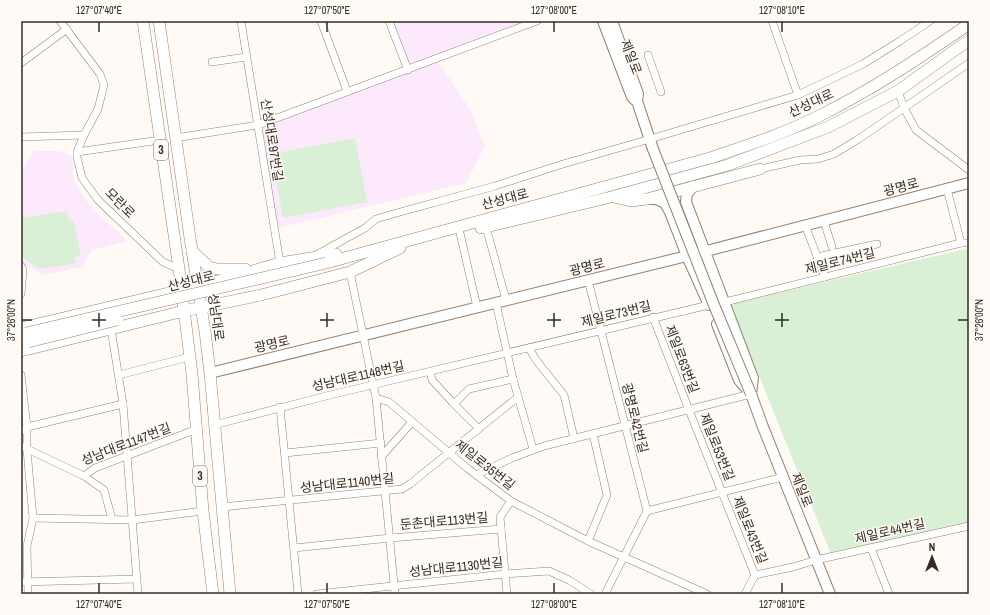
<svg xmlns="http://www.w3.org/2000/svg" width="990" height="615" viewBox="0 0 990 615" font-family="'Archivo Narrow','Noto Sans KR',sans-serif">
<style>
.education{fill:#fceafc}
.green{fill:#daf0d6}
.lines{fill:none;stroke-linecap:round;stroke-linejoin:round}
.street-casing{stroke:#97826e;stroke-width:8}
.secondary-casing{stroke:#97826e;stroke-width:12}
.primary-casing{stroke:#97826e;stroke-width:12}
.street{stroke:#fff;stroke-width:7}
.secondary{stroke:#fff;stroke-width:10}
.primary{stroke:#fff;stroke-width:11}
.secondary-bridge-casing{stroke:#97826e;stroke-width:12;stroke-linecap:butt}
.primary-bridge-casing{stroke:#97826e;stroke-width:12;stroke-linecap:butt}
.secondary-bridge{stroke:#fff;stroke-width:10}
.primary-bridge{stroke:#fff;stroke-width:11}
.ticks{fill:none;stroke:#342c23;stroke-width:1.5}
.labels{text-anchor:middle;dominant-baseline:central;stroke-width:3;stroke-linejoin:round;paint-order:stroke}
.shield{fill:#fffaf5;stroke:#716a62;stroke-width:1}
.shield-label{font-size:12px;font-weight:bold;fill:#342c23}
.street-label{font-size:13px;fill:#342c23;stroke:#fffaf5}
.neatline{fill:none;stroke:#342c23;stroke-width:1.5}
.ticks-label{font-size:10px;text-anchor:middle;fill:#342c23}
</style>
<rect width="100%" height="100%" fill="#fffaf5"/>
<!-- education -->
<g class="education">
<polygon points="393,21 519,21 520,26 408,65"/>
<polygon points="438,61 472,113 485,146 466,183 277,228 262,128"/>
<polygon points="34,151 60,151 72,156 74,180 89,205 127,241 92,250 82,267 43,275 22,263 21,260 21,167 25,166"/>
</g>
<!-- green -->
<g class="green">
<polygon points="355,138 367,202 283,218 271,154"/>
<polygon points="67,211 69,221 74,221 81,256 75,257 76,263 43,269 33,265 21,256 21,218"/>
<polygon points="969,249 969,525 831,554 730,304 961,250"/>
</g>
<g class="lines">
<defs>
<g id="street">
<polyline points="60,21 100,74 104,85 98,109 84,135 77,152 77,157 82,178 98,200 163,262 179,269"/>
<polyline points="241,21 280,263"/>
<polyline points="321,21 347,91"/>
<polyline points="389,21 408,70"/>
<polyline points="772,21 798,95"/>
<polyline points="648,55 661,92"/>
<polyline points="212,62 246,57"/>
<polyline points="21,63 67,29"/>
<polyline points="969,63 904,108 916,130 969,170"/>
<polyline points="21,137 84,135"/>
<polyline points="175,138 258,125 537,21"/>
<polyline points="77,152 160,140"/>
<polyline points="760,169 800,160 818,159 834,154 857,140 904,108 898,91"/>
<polyline points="947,189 961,243"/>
<polyline points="824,221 832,247"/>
<polyline points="805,225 825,277"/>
<polyline points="486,227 506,300"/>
<polyline points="460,233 477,307"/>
<polyline points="316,255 365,228 376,219 393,214 495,186 563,164 650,139 798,95 863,64 900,41 930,21"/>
<polyline points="817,257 877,244"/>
<polyline points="21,266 23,270 21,294"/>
<polyline points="350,272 376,398 395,594"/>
<polyline points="588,280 647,511 605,594"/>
<polyline points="725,302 961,243 969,243"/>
<polyline points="496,303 513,379 533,449"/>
<polyline points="653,317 689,410 755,575"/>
<polyline points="111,329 123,404 138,594"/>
<polyline points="529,348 536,360 564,395 574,438"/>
<polyline points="430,372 432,380 454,404 479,429"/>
<polyline points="21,375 27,427 27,450 33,518 27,546 28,594"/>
<polyline points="119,375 189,357"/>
<polyline points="376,398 389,402 467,468 511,501 588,541 707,594"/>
<polyline points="454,404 469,389 513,379"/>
<polyline points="280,407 298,594"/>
<polyline points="214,425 330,395 709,305"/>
<polyline points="21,431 27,427 123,404"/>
<polyline points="21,446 84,476 95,468 197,429"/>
<polyline points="285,453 381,443"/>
<polyline points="381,457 412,422"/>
<polyline points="476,475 512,458 544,446 751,394"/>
<polyline points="84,476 104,490 112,519"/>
<polyline points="222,507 402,489 410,484 518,397"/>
<polyline points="647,511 783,477"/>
<polyline points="33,518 132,520 203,511"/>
<polyline points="588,541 607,495 593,434"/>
<polyline points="294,548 390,538 501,529"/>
<polyline points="871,548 889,594"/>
<polyline points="21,582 137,579"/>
<polyline points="317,594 505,574 549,571 569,580 591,594"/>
<polyline points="507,594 500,517 511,501"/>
<polyline points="745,594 755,575 793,567 816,560 969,526"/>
</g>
<g id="secondary">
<polyline points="603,21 632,97 635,100"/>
<polyline points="612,21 638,94 637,101 653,149"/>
<polyline points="693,186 687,194 686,202 753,378 751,394"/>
<polyline points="650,199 656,199 665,203 670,212 687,256 709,305"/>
<polyline points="717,324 739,380 751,394 763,427 830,594"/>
<polyline points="210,373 687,256 969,183"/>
</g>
<g id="primary">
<polyline points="143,21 179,269 192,374 203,511 213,594"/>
<polyline points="159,21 190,238 205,331 210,373 230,594"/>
<polyline points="614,197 631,201 647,199 760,169"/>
<polyline points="481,228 611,197 728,165 828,127 898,91 969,40"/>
<polyline points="192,251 209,267 217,269 245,269"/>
<path d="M326,263l384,-105c38,-13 76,-25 111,-43 52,-26 100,-58 148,-91"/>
<polyline points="21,328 211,283 280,263 336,254"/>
<polyline points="21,351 184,311 261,295 350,272 400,248"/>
</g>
</defs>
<!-- street casing -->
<use href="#street" class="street-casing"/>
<!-- secondary casing -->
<use href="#secondary" class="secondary-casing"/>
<!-- primary casing -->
<use href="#primary" class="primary-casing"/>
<!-- street -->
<use href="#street" class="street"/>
<!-- secondary -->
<use href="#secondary" class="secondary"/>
<!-- primary -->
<use href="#primary" class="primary"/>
<defs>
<polyline id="secondary-bridge" points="653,149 714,305 751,394"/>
<g id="primary-bridge">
<polyline points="26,333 326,263"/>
<polyline points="28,342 117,320"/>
</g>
</defs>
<!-- secondary-bridge casing -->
<use href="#secondary-bridge" class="secondary-bridge-casing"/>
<!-- primary-bridge casing -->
<use href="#primary-bridge" class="primary-bridge-casing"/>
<!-- secondary-bridge -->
<use href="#secondary-bridge" class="secondary-bridge"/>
<!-- primary-bridge -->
<use href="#primary-bridge" class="primary-bridge"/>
</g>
<!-- ticks -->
<path class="ticks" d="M99,22v10M327,22v10M554,22v10M782,22v10M99,313v14M327,313v14M554,313v14M782,313v14M22,320h10M92,320h14M320,320h14M547,320h14M775,320h14M958,320h10M99,583v10M327,583v10M554,583v10M782,583v10"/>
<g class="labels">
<!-- shield labels -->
<g class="shield">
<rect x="154" y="140" width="14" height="20" rx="3"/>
<rect x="193" y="466" width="14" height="20" rx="3"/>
</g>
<g class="shield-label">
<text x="161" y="150">3</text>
<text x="200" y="476">3</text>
</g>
<!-- street labels -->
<g class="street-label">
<text transform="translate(631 57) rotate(69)">제일로</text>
<text transform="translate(811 103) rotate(-25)">산성대로</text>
<text transform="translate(272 140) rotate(81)">산성대로97번길</text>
<text transform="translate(901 187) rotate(-15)">광명로</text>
<text transform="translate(505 199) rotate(-15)">산성대로</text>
<text transform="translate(120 203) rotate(45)">모란로</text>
<text transform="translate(840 261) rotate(-14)">제일로74번길</text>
<text transform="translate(587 267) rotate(-14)">광명로</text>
<text transform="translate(191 281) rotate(-14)">산성대로</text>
<text transform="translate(616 314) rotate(-14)">제일로73번길</text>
<text transform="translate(216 317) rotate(82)">성남대로</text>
<text transform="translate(272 344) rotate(-13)">광명로</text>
<text transform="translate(682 359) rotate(69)">제일로63번길</text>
<text transform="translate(358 376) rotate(-13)">성남대로1148번길</text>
<text transform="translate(635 418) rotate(76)">광명로42번길</text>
<text transform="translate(126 444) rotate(-21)">성남대로1147번길</text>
<text transform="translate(717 447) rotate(68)">제일로53번길</text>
<text transform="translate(485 465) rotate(38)">제일로35번길</text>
<text transform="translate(347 483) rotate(-6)">성남대로1140번길</text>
<text transform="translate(802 490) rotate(68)">제일로</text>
<text transform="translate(444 521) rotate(-5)">둔촌대로113번길</text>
<text transform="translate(750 530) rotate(68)">제일로43번길</text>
<text transform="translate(890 531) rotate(-13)">제일로44번길</text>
<text transform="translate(456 567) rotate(-6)">성남대로1130번길</text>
</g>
</g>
<!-- border -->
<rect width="990" height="615" fill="none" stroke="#fffaf5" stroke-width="44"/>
<!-- north arrow -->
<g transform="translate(932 557)" stroke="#fffaf5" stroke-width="3" paint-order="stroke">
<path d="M0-3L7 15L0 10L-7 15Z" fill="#342c23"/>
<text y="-6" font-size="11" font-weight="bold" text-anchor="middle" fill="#342c23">N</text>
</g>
<rect x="22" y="22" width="946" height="571" class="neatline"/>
<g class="ticks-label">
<text x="99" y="14">127°07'40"E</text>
<text x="327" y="14">127°07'50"E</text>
<text x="554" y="14">127°08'00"E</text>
<text x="782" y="14">127°08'10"E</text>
<text transform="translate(11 320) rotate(-90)" y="4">37°26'00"N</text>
<text transform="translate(979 320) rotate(-90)" y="4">37°26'00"N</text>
<text x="99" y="608">127°07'40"E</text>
<text x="327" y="608">127°07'50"E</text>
<text x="554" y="608">127°08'00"E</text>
<text x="782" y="608">127°08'10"E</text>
</g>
</svg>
